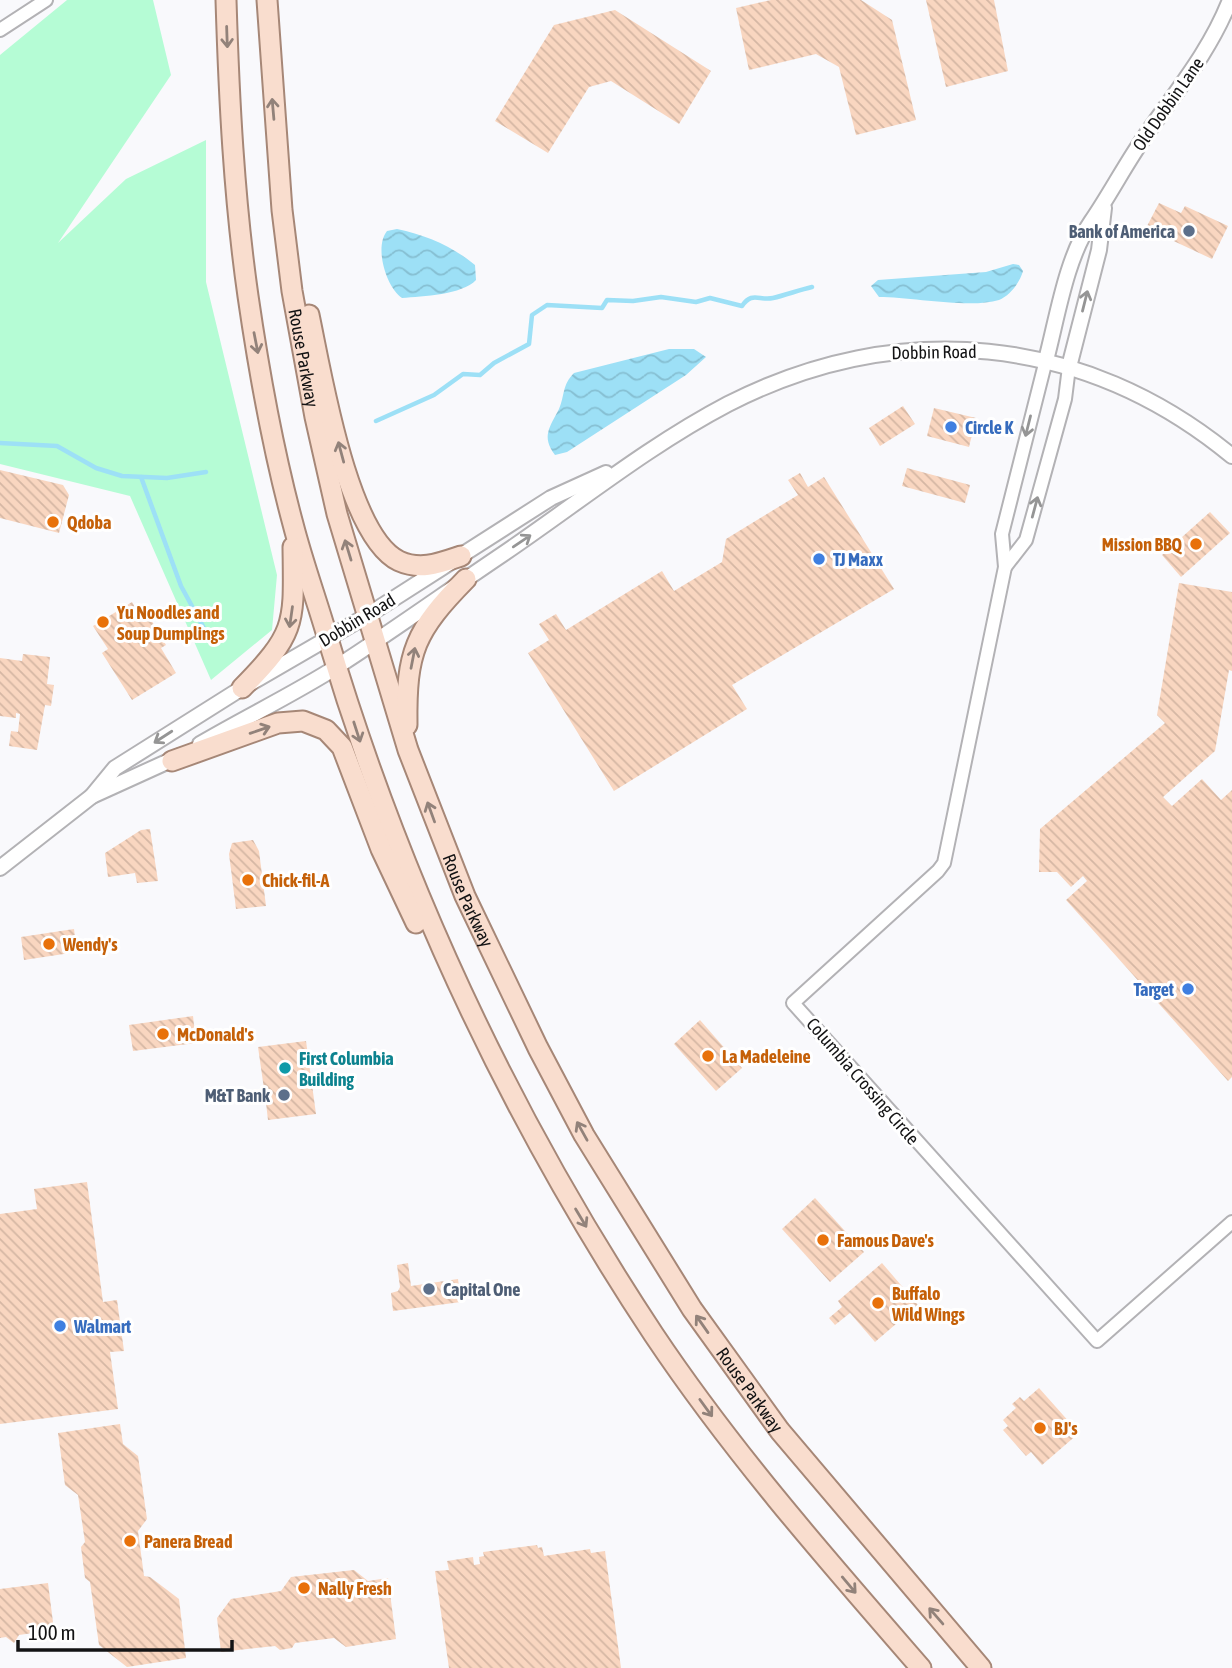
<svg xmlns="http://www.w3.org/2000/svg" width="1232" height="1668" viewBox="0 0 1232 1668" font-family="'Asap Condensed',sans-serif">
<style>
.green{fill:#b5fcd5}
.water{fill:url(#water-waves)}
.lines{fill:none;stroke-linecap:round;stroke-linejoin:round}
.stream{stroke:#9de0f6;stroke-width:4.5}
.building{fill:url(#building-back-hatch)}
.minor-casing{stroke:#b3b2b5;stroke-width:16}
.tertiary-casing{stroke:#b3b2b5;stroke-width:18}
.primary-casing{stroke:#a68777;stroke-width:23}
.minor{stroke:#fff;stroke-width:12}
.tertiary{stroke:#fff;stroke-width:14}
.primary{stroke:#f9ddce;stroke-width:19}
.oneway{stroke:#92827a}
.oneway2{stroke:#959595}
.service-dot{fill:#5c6f8a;stroke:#fff;stroke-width:2.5}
.shop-dot{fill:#3f7fe0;stroke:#fff;stroke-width:2.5}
.food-dot{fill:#e8710a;stroke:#fff;stroke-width:2.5}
.culture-dot{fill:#0f9aa8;stroke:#fff;stroke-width:2.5}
.labels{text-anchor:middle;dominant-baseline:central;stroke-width:6;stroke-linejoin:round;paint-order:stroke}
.street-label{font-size:18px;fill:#131314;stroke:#fff}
.service-label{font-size:18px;font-weight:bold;fill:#4e5e75;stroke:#fff;text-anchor:end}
.shop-label{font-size:18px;font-weight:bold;fill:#366cbe;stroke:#fff;text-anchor:start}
.food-label{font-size:18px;font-weight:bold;fill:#c56008;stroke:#fff;text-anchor:start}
.culture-label{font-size:18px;font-weight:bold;fill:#0d838f;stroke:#fff;text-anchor:start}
</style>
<defs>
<pattern id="water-waves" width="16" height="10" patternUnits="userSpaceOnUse" patternTransform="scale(1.75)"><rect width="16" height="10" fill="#9de0f6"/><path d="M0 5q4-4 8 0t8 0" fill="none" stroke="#86bfd2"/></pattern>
<pattern id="building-back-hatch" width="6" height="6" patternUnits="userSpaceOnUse" patternTransform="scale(1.75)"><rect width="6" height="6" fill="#f9d6c0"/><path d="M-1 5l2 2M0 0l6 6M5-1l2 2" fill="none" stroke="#d5b7a4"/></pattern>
</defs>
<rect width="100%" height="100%" fill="#f9f9fc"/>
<!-- green -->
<polygon class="green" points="67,0 153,0 171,75 58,243 126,179 206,140 206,282 277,575 272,630 211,680 130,496 0,464 0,55"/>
<!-- water -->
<g class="water">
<path d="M397,229c29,6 55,17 78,36l1,15c-14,15 -53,16 -74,18 -16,-11 -28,-51 -15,-67z"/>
<path d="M1013,264l6,1 4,6c-3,11 -13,25 -24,29 -29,9 -87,-3 -120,-3l-8,-11 7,-6 108,-8z"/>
<path d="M669,349h25l12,8 -20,18 -119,77 -12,3c-14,-19 -5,-28 4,-46 6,-14 3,-24 15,-36z"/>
</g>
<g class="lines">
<!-- stream -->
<g class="stream">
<path d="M376,421l58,-26 29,-21 17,1 14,-12 35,-19 3,-29 15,-10 55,3 5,-8 26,1 28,-4 35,5 14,-4 32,8c10,-15 17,-5 31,-8 13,-3 26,-8 39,-11"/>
<polyline points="0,443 57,446 96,468 122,476 167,478 206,472"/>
<polyline points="141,477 181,586 205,630"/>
</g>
</g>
<!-- building -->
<g class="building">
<polygon points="771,0 861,0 892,20 916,120 856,135 839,67 816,54 749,70 736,8"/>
<polygon points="926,0 994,0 1008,71 946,87"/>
<polygon points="615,10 711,71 679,124 611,81 589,87 548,153 495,121 554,25"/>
<polygon points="1159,203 1181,213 1185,206 1228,226 1212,259 1146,228"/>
<polygon points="903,406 915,424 880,446 869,428"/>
<polygon points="934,408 976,418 969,447 927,436"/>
<polygon points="907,468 970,485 965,503 902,486"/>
<polygon points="0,470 63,485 69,495 59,533 0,518"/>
<polygon points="800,473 808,487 824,477 894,589 732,685 747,709 614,791 528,653 549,640 539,624 556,614 566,630 662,571 674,591 722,562 726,539 798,495 788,480"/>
<polygon points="1210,512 1230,533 1181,577 1162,555"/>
<polygon points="1179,583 1232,592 1232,671 1229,670 1215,751 1163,797 1172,806 1202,779 1221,800 1232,790 1232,1077 1228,1081 1066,900 1087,881 1083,876 1071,887 1057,872 1039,872 1040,829 1165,723 1157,715"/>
<polygon points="132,602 144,622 150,618 166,645 161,648 176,673 132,700 102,653 108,649 93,626"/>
<polygon points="23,654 50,657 47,684 54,685 51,706 45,705 37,750 9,746 11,731 18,732 20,714 16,713 16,718 0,716 0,658 22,661"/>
<polygon points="150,829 158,881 137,883 135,873 108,877 105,853 141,830"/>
<polygon points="253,840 259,851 266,906 236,909 229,854 232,843"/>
<polygon points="74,929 77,952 24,960 21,937"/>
<polygon points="193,1016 196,1043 133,1051 129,1025"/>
<polygon points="700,1020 742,1068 716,1091 674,1044"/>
<polygon points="306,1041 316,1114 268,1120 266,1103 248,1105 246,1091 264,1089 258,1047"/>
<polygon points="87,1182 103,1302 117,1300 124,1351 110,1352 118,1409 0,1424 0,1214 37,1209 34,1189"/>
<polygon points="815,1198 864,1252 830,1282 782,1229"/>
<polygon points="408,1263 411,1286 458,1279 461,1302 393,1311 391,1293 398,1291 400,1287 397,1265"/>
<polygon points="882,1263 918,1305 875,1342 850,1313 835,1325 829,1318 842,1307 838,1301"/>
<polygon points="1039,1388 1079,1433 1042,1465 1031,1452 1026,1456 1003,1430 1008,1426 1003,1420 1016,1408 1012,1404 1020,1397 1024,1401"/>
<polygon points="120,1424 123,1444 138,1456 147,1519 138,1531 144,1576 150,1577 179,1599 186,1658 127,1667 99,1645 90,1582 85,1578 81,1547 85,1542 78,1495 65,1485 58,1433"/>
<polygon points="537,1545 538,1548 542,1547 544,1556 590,1549 591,1553 605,1551 621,1668 449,1668 435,1571 449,1570 447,1561 473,1557 474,1565 480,1564 479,1557 484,1556 483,1552"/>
<polygon points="354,1570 368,1581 388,1578 396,1639 346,1647 334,1638 295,1643 292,1648 280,1650 275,1646 221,1652 217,1618 231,1599 281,1591 291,1577"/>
<polygon points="48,1583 54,1630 19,1635 14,1643 6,1637 0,1638 0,1589"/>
</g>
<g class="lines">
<defs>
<g id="minor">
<polyline points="0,30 46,0"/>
<polyline points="1046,360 1002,534 1005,567 944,863 938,871 793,1003 1097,1341 1232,1222"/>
<polyline points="1005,567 1026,540 1065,399 1069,367"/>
</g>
<g id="tertiary">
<path d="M1046,360c11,-41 20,-102 45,-138 20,-29 36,-61 57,-90 30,-43 63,-83 82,-132"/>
<polyline points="1069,367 1099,250 1104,208"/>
<path d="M200,744c46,-27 94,-50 138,-78 56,-36 110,-75 165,-112 75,-51 145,-108 225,-150 170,-87 356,-70 504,52"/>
<polyline points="92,796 180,756"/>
<polyline points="0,868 92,796 115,768 242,688 368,615 551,498 606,473"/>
</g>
<g id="primary">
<path d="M226,0c3,99 8,198 22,296 11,76 25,154 45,228 10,39 24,77 35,115 74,248 183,480 326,696 79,118 174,226 267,333"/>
<path id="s1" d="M267,0l15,210 10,81 23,126 22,97 71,236 57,146 73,152 46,87 108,174 88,122 201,237"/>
<path d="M309,315c12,56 38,221 90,246 22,10 41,2 62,-5"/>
<path d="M242,688c55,-56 52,-64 51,-141"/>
<path d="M407,725c-1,-74 8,-94 59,-146"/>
<polyline points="172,761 278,723 303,721 326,730 342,747 381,849 416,923"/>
</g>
</defs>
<!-- minor casing -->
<use href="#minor" class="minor-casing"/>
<!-- tertiary casing -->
<use href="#tertiary" class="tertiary-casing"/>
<!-- primary casing -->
<use href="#primary" class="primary-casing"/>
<!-- minor -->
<use href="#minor" class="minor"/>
<!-- tertiary -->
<use href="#tertiary" class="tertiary"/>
<!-- primary -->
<use href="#primary" class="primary"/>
</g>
<!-- one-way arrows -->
<defs><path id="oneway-shaft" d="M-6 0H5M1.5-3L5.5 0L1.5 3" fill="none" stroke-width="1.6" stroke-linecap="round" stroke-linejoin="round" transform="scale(1.75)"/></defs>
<g class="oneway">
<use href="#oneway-shaft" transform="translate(227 37) rotate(88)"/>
<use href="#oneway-shaft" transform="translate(273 109) rotate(-95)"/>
<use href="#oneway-shaft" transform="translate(256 343) rotate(79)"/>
<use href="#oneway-shaft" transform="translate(341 452) rotate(-105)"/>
<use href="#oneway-shaft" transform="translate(348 550) rotate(-107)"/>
<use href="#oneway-shaft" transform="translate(291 617) rotate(98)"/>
<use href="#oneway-shaft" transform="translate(413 658) rotate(-79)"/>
<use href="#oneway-shaft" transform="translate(260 730) rotate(-19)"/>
<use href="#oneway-shaft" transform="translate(357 732) rotate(72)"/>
<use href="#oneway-shaft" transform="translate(431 812) rotate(-110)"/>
<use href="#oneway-shaft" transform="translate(582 1131) rotate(-119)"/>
<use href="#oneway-shaft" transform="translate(581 1218) rotate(59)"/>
<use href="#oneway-shaft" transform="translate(702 1324) rotate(-125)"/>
<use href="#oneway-shaft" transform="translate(706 1408) rotate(54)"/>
<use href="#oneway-shaft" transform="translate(849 1585) rotate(50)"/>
<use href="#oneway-shaft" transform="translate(936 1616) rotate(-131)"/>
</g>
<g class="oneway2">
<use href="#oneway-shaft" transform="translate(1085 301) rotate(-76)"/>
<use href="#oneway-shaft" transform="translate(1028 426) rotate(104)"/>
<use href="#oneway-shaft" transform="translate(1035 507) rotate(-75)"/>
<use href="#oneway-shaft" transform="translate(522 541) rotate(-34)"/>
<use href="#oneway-shaft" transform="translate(163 737) rotate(147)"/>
</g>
<!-- markers -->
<g class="service-dot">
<circle cx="1189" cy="231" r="7"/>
<circle cx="284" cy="1095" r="7"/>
<circle cx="429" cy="1289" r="7"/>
</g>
<g class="shop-dot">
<circle cx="951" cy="427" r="7"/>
<circle cx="819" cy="559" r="7"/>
<circle cx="1188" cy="989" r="7"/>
<circle cx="60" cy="1326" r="7"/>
</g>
<g class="food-dot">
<circle cx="53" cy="522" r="7"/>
<circle cx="1196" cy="544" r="7"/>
<circle cx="103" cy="622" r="7"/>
<circle cx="248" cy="880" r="7"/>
<circle cx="49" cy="944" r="7"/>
<circle cx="163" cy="1034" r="7"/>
<circle cx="708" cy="1056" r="7"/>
<circle cx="823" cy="1240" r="7"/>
<circle cx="878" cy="1303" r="7"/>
<circle cx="1040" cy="1428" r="7"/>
<circle cx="130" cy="1541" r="7"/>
<circle cx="304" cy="1588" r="7"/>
</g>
<circle class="culture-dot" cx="285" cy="1068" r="7"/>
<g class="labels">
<!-- street labels -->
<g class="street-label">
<text transform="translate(1168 104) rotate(-55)">Old Dobbin Lane</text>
<text transform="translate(934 352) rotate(-1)">Dobbin Road</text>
<text stroke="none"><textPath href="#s1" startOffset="360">Rouse Parkway</textPath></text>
<text transform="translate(357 620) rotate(-31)">Dobbin Road</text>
<text stroke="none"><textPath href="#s1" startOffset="928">Rouse Parkway</textPath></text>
<text transform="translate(863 1081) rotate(49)">Columbia Crossing Circle</text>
<text stroke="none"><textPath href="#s1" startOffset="1494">Rouse Parkway</textPath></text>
</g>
<!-- service labels -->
<g class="service-label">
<text x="1175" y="231">Bank of America</text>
<text x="270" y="1095">M&amp;T Bank</text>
<text x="443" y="1289" text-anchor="start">Capital One</text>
</g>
<!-- shop labels -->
<g class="shop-label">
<text x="965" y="427">Circle K</text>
<text x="833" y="559">TJ Maxx</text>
<text x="1174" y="989" text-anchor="end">Target</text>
<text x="74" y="1326">Walmart</text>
</g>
<!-- food labels -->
<g class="food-label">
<text x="67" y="522">Qdoba</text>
<text x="1182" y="544" text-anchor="end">Mission BBQ</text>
<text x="117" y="612">Yu Noodles and<tspan x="117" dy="21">Soup Dumplings</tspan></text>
<text x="262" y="880">Chick-fil-A</text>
<text x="63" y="944">Wendy's</text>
<text x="177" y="1034">McDonald's</text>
<text x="722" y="1056">La Madeleine</text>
<text x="837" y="1240">Famous Dave's</text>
<text x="892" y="1293">Buffalo<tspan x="892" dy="21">Wild Wings</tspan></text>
<text x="1054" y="1428">BJ's</text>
<text x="144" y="1541">Panera Bread</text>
<text x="318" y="1588">Nally Fresh</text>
</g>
<!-- culture labels -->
<g class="culture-label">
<text x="299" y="1058">First Columbia<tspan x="299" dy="21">Building</tspan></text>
</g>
</g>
<!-- scale -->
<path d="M18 1640v10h214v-10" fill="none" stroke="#131314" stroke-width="3.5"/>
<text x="28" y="1640" font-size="21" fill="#131314" stroke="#ffffff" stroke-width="5" paint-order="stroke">100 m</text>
</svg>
